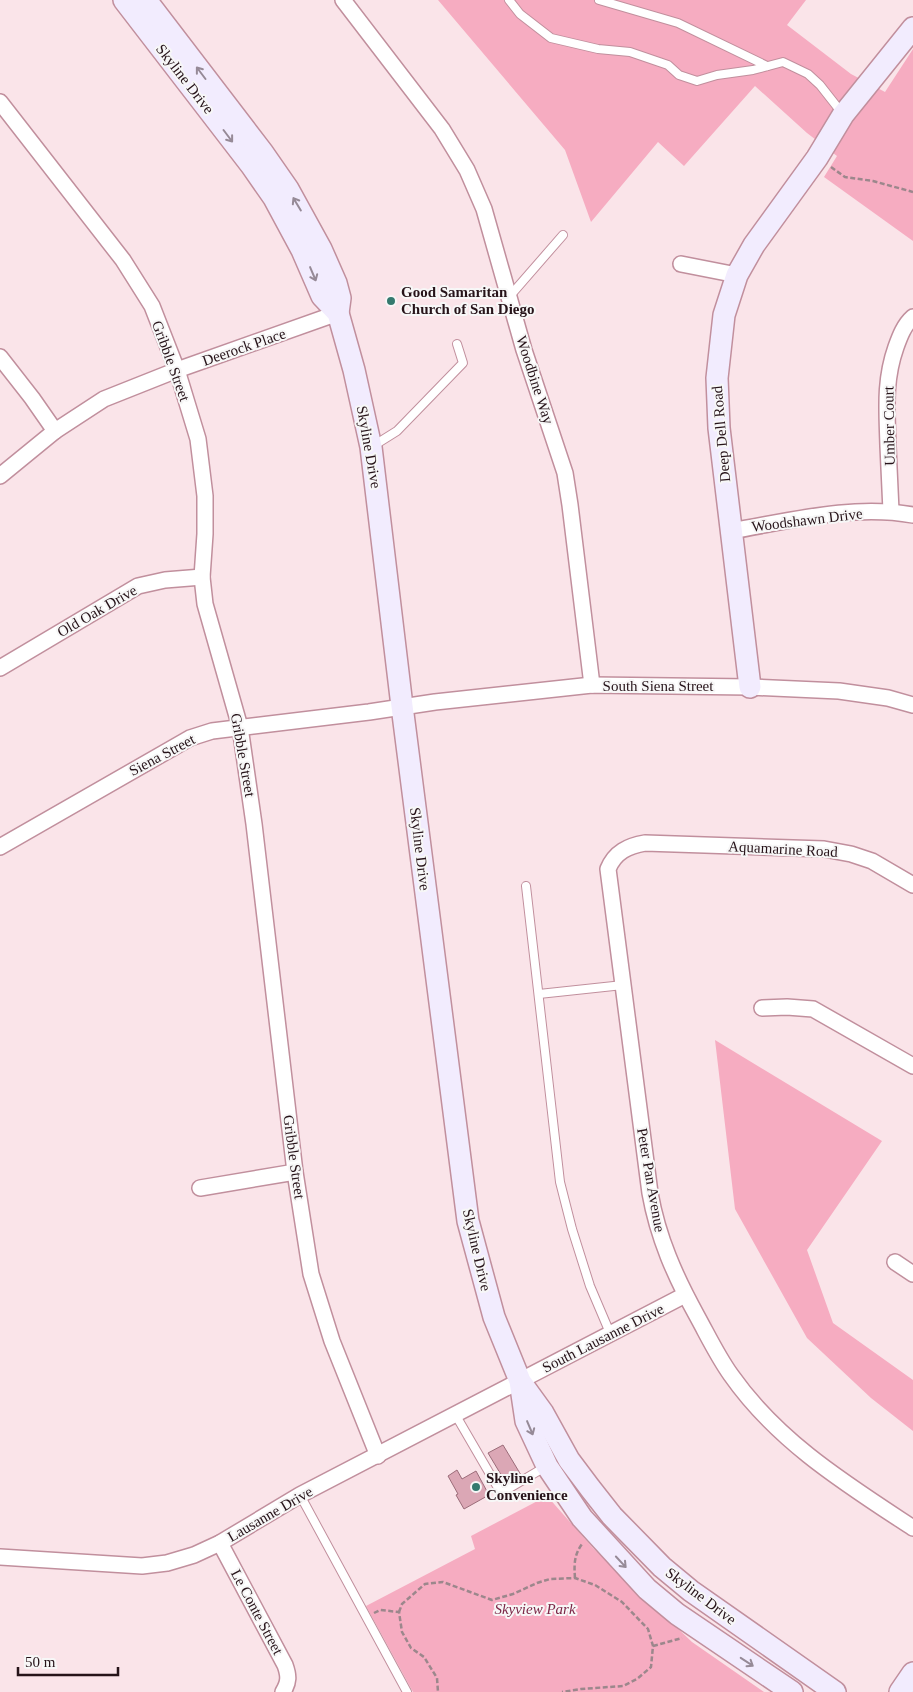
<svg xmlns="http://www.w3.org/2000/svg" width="913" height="1692" viewBox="0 0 913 1692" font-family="Georgia,serif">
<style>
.green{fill:#f6acc1}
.building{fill:#dba7b5;stroke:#9b6c79}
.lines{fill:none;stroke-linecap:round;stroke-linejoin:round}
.lane-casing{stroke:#c18f9d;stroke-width:10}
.street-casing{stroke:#c18f9d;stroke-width:18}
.secondary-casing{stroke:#c18f9d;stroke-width:24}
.path{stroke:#9c878c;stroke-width:2.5;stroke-dasharray:5 2.5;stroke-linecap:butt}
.lane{stroke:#fff;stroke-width:8}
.street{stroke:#fff;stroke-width:15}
.secondary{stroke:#f2ecfe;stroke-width:21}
.oneway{stroke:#968a97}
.poi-dot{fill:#34796e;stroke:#f7f7f7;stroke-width:2}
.labels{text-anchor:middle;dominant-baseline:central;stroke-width:4;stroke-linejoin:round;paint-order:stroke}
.street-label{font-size:15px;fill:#261319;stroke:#f7f7f7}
.poi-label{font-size:15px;font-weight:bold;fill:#261319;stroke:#f7f7f7;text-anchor:start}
.park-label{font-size:15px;font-style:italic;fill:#7c2747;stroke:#f7f7f7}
</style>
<rect width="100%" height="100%" fill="#fae4e9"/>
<!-- green -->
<g class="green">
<polygon points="438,0 806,0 787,25 851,74 885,92 913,49 913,241 824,177 837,156 807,133 755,86 684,166 658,142 591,222 565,150"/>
<polygon points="715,1040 882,1141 807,1250 833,1323 913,1380 913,1431 871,1398 807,1338 735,1209"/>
<polygon points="547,1496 593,1548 692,1642 764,1692 413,1692 366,1606 475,1549 471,1536"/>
</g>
<!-- building -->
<g class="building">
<polygon points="503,1445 521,1475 506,1483 488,1453"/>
<polygon points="457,1470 462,1479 476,1471 489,1495 464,1509 456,1495 458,1494 448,1476"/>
</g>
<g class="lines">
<defs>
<g id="lane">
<polyline points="509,0 520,14 551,38 598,49 630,52 668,65 679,75 697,81 717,75 753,70 783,62 808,74 820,85 842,113"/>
<polyline points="599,0 678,23 767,66"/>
<polyline points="509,297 563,235"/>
<polyline points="373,446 397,431 463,363 457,344"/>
<polyline points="526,886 560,1182 572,1229 590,1286 610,1333"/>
<polyline points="539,994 623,985"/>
<polyline points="455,1414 501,1493 545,1467"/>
<polyline points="300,1495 407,1692"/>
</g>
<g id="street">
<polyline points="343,0 442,129 467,170 484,209 524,350 565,473 570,505 592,685"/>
<polyline points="0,102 123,260 152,306 177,370 198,439 205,496 205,534 202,577 205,604 240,727 254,824 295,1172 311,1274 332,1341 378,1456"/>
<polyline points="681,264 737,275"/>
<polyline points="0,357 32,398 55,431"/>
<polyline points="0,476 55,431 104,399 177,370 338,313"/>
<path d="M891,511c-1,-22 -2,-43 -3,-65 -1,-36 -4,-65 8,-99 4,-11 8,-22 17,-30"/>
<path d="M731,531c59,-10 122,-27 182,-16"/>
<polyline points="0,668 138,586 165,580 202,577"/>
<polyline points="0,847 190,738 212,731 369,712 435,702 592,685 750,687 839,691 888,698 913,705"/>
<path d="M913,885l-41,-24 -21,-7 -27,-5 -179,-6c-17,3 -30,9 -37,26l42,324c8,45 25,83 47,123 11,20 21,41 34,59 47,67 115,109 182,153"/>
<polyline points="762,1008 787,1007 813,1009 913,1066"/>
<polyline points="200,1188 295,1172"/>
<polyline points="895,1262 913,1274"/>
<path d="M220,1543l65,122c4,11 4,17 -2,27"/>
<polyline points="0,1557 142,1566 167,1563 194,1555 220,1543 300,1495 685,1295"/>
</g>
<g id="secondary">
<polyline points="124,0 251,165 274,198 302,250 322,296 338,313 354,370 371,447 402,706 468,1221 494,1317 520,1381 526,1421 547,1466 582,1518 647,1589 677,1614 792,1692"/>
<polyline points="146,0 263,153 288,189 321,249 336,283 340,298 338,313"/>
<polyline points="750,687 719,428 717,378 724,315 737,275 754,245 817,158 843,115 913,28"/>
<polyline points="522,1384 543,1413 569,1460 590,1488 612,1516 662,1567 691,1591 835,1692"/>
<polyline points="900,1692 913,1673"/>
</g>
</defs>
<!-- lane casing -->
<use href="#lane" class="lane-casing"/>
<!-- street casing -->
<use href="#street" class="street-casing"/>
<!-- secondary casing -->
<use href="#secondary" class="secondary-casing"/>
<!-- path -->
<g class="path">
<polyline points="831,167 845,177 873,181 913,192"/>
<path d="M575,1578c-1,-13 -1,-23 7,-34"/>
<polyline points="399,1612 402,1604 425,1584 443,1582 492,1600 513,1594 537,1583 550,1579 575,1578 595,1585 622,1602 648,1629 653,1646 651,1667 637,1679 623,1686 581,1689 562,1692"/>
<polyline points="374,1613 380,1610 399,1612 402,1632 411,1648 424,1657 437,1678 438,1692"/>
<polyline points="653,1646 682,1638"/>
</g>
<!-- lane -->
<use href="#lane" class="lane"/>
<!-- street -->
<use href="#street" class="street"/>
<!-- secondary -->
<use href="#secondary" class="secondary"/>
</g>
<!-- one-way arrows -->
<defs><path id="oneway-shaft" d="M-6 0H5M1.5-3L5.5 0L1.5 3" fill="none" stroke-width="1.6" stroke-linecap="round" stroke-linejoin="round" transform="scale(1.25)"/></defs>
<g class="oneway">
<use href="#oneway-shaft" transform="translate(201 73) rotate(-127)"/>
<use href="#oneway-shaft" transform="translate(228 136) rotate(53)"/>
<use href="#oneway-shaft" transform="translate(297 204) rotate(-121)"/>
<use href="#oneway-shaft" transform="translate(313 274) rotate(67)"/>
<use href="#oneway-shaft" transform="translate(530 1428) rotate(67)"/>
<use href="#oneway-shaft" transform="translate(621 1562) rotate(47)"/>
<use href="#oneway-shaft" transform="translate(747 1662) rotate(33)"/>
</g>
<!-- markers -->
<g class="poi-dot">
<circle cx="391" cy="301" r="5"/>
<circle cx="476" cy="1487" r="5"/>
</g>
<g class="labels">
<!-- street labels -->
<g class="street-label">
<text transform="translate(185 79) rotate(52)">Skyline Drive</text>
<text transform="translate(244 347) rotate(-19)">Deerock Place</text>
<text transform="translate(171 361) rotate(70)">Gribble Street</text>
<text transform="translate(535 380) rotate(72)">Woodbine Way</text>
<text transform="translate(889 426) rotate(-91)">Umber Court</text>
<text transform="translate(721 434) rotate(-95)">Deep Dell Road</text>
<text transform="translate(369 447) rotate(80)">Skyline Drive</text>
<text transform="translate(807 520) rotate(-7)">Woodshawn Drive</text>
<text transform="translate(97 611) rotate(-30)">Old Oak Drive</text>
<text x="658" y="686">South Siena Street</text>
<text transform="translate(162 755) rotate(-28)">Siena Street</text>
<text transform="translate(243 755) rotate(80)">Gribble Street</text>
<text transform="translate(420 849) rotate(83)">Skyline Drive</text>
<text transform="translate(783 849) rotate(3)">Aquamarine Road</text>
<text transform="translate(294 1157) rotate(82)">Gribble Street</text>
<text transform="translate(651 1180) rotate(80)">Peter Pan Avenue</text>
<text transform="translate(477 1250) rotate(77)">Skyline Drive</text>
<text transform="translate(603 1338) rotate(-27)">South Lausanne Drive</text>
<text transform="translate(270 1514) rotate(-30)">Lausanne Drive</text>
<text transform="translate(701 1596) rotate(37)">Skyline Drive</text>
<text transform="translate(257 1612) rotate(62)">Le Conte Street</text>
</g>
<!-- poi labels -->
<g class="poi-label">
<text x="401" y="292">Good Samaritan<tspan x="401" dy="17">Church of San Diego</tspan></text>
<text x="486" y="1478">Skyline<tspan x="486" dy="17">Convenience</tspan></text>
</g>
<!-- park labels -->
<g class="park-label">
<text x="535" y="1609">Skyview Park</text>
</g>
</g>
<!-- scale -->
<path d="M18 1667v8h100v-8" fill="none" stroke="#261319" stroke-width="2.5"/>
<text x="25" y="1667" font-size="15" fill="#261319" stroke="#f7f7f7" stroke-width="4" paint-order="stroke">50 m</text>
</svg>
